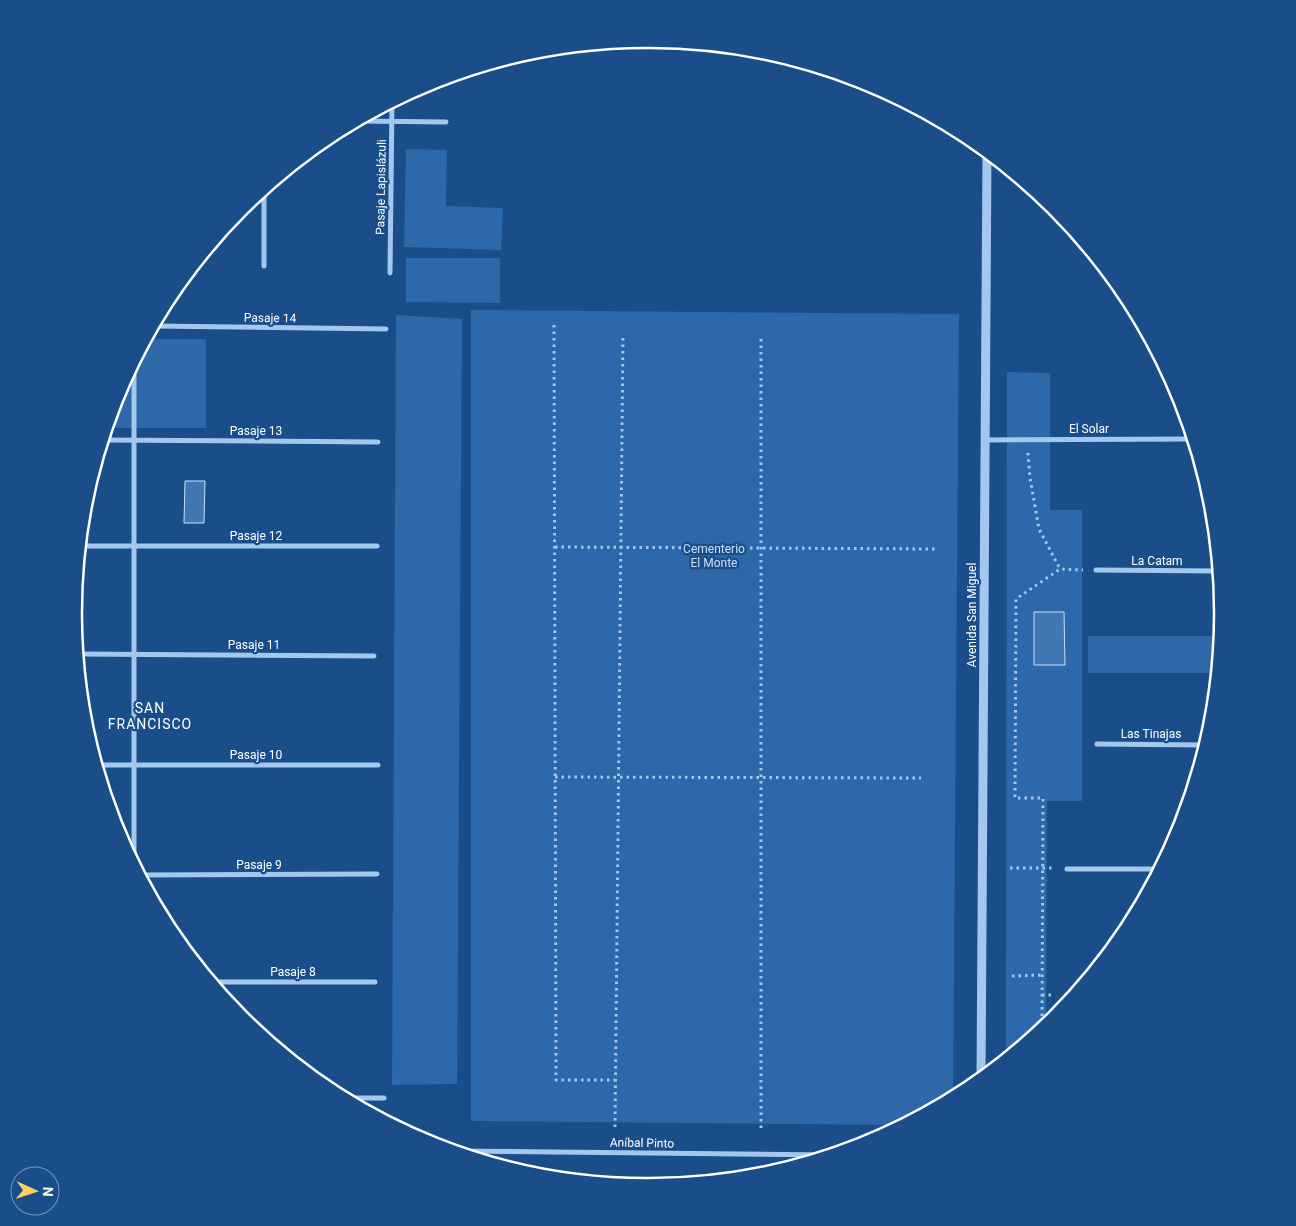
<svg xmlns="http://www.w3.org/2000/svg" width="1296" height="1226" viewBox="0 0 1296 1226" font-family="Roboto,sans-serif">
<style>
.green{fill:#2c68aa}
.building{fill:#4277b4;stroke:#cae1fa}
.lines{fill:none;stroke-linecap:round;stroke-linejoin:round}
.path{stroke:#a4c7ee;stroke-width:3;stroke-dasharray:2.5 4;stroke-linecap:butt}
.minor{stroke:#a4c7ee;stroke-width:5}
.tertiary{stroke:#a4c7ee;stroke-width:9}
.labels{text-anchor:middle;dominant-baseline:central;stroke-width:4.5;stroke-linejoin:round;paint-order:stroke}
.street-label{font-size:12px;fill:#fff;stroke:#194e8b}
.park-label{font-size:12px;fill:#cae1fa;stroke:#194e8b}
.neighbourhood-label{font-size:14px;letter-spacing:1px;fill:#fff;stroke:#194e8b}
.rim{fill:none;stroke:#fff;stroke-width:2.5}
</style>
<rect width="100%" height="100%" fill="#194e8b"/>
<!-- green -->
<g class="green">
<polygon points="406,149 447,150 446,206 503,208 501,250 404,247"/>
<polygon points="406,258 500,258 500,303 406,302"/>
<polygon points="471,310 959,314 953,1098 903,1125 471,1121"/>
<polygon points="396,315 462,319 457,1084 392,1085"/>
<polygon points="146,339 206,339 206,428 107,428 118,393"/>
<polygon points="1007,372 1050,373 1050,510 1082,510 1082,801 1047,801 1046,1025 1006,1059"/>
<polygon points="1088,636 1220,636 1216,673 1088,673"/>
</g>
<!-- building -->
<g class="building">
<polygon points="185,481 205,481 204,523 184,523"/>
<polygon points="88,490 88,519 83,519 85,501"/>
<polygon points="1034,612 1064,612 1065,665 1034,665"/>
</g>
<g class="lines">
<!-- path -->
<g class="path">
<polyline points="554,325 556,1080 615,1080"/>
<polyline points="761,339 761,1128"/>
<polyline points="1028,453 1030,478 1039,529 1060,569"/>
<polyline points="555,547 935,549"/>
<polyline points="555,777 921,778"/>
<polyline points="1010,868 1053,868"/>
<polyline points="1012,976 1042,975"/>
<polyline points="1042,995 1054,995"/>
<polyline points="1042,1029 1043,798 1015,798 1016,599 1060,569 1083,570"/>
<polyline points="615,1127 623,335"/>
</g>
<!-- minor -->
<g class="minor">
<polyline points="357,121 446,122"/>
<polyline points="264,189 264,266"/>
<polyline points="390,273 392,102"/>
<polyline points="153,326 386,329"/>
<polyline points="1154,350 1154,347"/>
<polyline points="134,363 134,864"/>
<polyline points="103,440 378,442"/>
<polyline points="985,440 1192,439"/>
<polyline points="80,546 377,546"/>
<polyline points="1096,570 1218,571"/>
<polyline points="78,654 374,656"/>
<polyline points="1097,744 1205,745"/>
<polyline points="97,765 378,765"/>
<polyline points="1067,869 1159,869"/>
<polyline points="140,875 377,874"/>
<polyline points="211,982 375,982"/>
<polyline points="1067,995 1074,995"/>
<polyline points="343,1098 384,1098"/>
<polyline points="454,1151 830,1155"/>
</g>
<!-- tertiary -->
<polyline class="tertiary" points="981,1079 987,152"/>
</g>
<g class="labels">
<!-- street labels -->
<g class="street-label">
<text transform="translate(381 187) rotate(-89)">Pasaje Lapislázuli</text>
<text transform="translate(270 318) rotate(1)">Pasaje 14</text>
<text x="1089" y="429">El Solar</text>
<text x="256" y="431">Pasaje 13</text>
<text x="256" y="536">Pasaje 12</text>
<text x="1157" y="561">La Catam</text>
<text transform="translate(972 615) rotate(-90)">Avenida San Miguel</text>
<text x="254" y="645">Pasaje 11</text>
<text x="1151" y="734">Las Tinajas</text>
<text x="256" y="755">Pasaje 10</text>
<text x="259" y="865">Pasaje 9</text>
<text x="293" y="972">Pasaje 8</text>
<text transform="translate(642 1143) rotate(1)">Aníbal Pinto</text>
</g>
<!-- park labels -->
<g class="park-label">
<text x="714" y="549">Cementerio<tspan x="714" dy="14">El Monte</tspan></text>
</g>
<!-- neighbourhood labels -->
<g class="neighbourhood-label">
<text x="150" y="708">SAN<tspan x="150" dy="16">FRANCISCO</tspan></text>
</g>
</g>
<!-- crop -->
<path d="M0 0H1296V1226H0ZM647 48H649A565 565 0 0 1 1214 613V613A565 565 0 0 1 649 1178H647A565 565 0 0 1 82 613V613A565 565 0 0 1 647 48Z" fill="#194e8b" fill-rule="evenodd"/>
<path class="rim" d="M647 48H649A565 565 0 0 1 1214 613V613A565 565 0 0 1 649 1178H647A565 565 0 0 1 82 613V613A565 565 0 0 1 647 48Z"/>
<!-- north arrow -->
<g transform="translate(35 1191) rotate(93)"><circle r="24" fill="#194e8b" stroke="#7595b9"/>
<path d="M0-4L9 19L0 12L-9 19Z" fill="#ffce61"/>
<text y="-8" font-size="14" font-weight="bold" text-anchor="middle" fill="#ffffff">N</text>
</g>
</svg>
